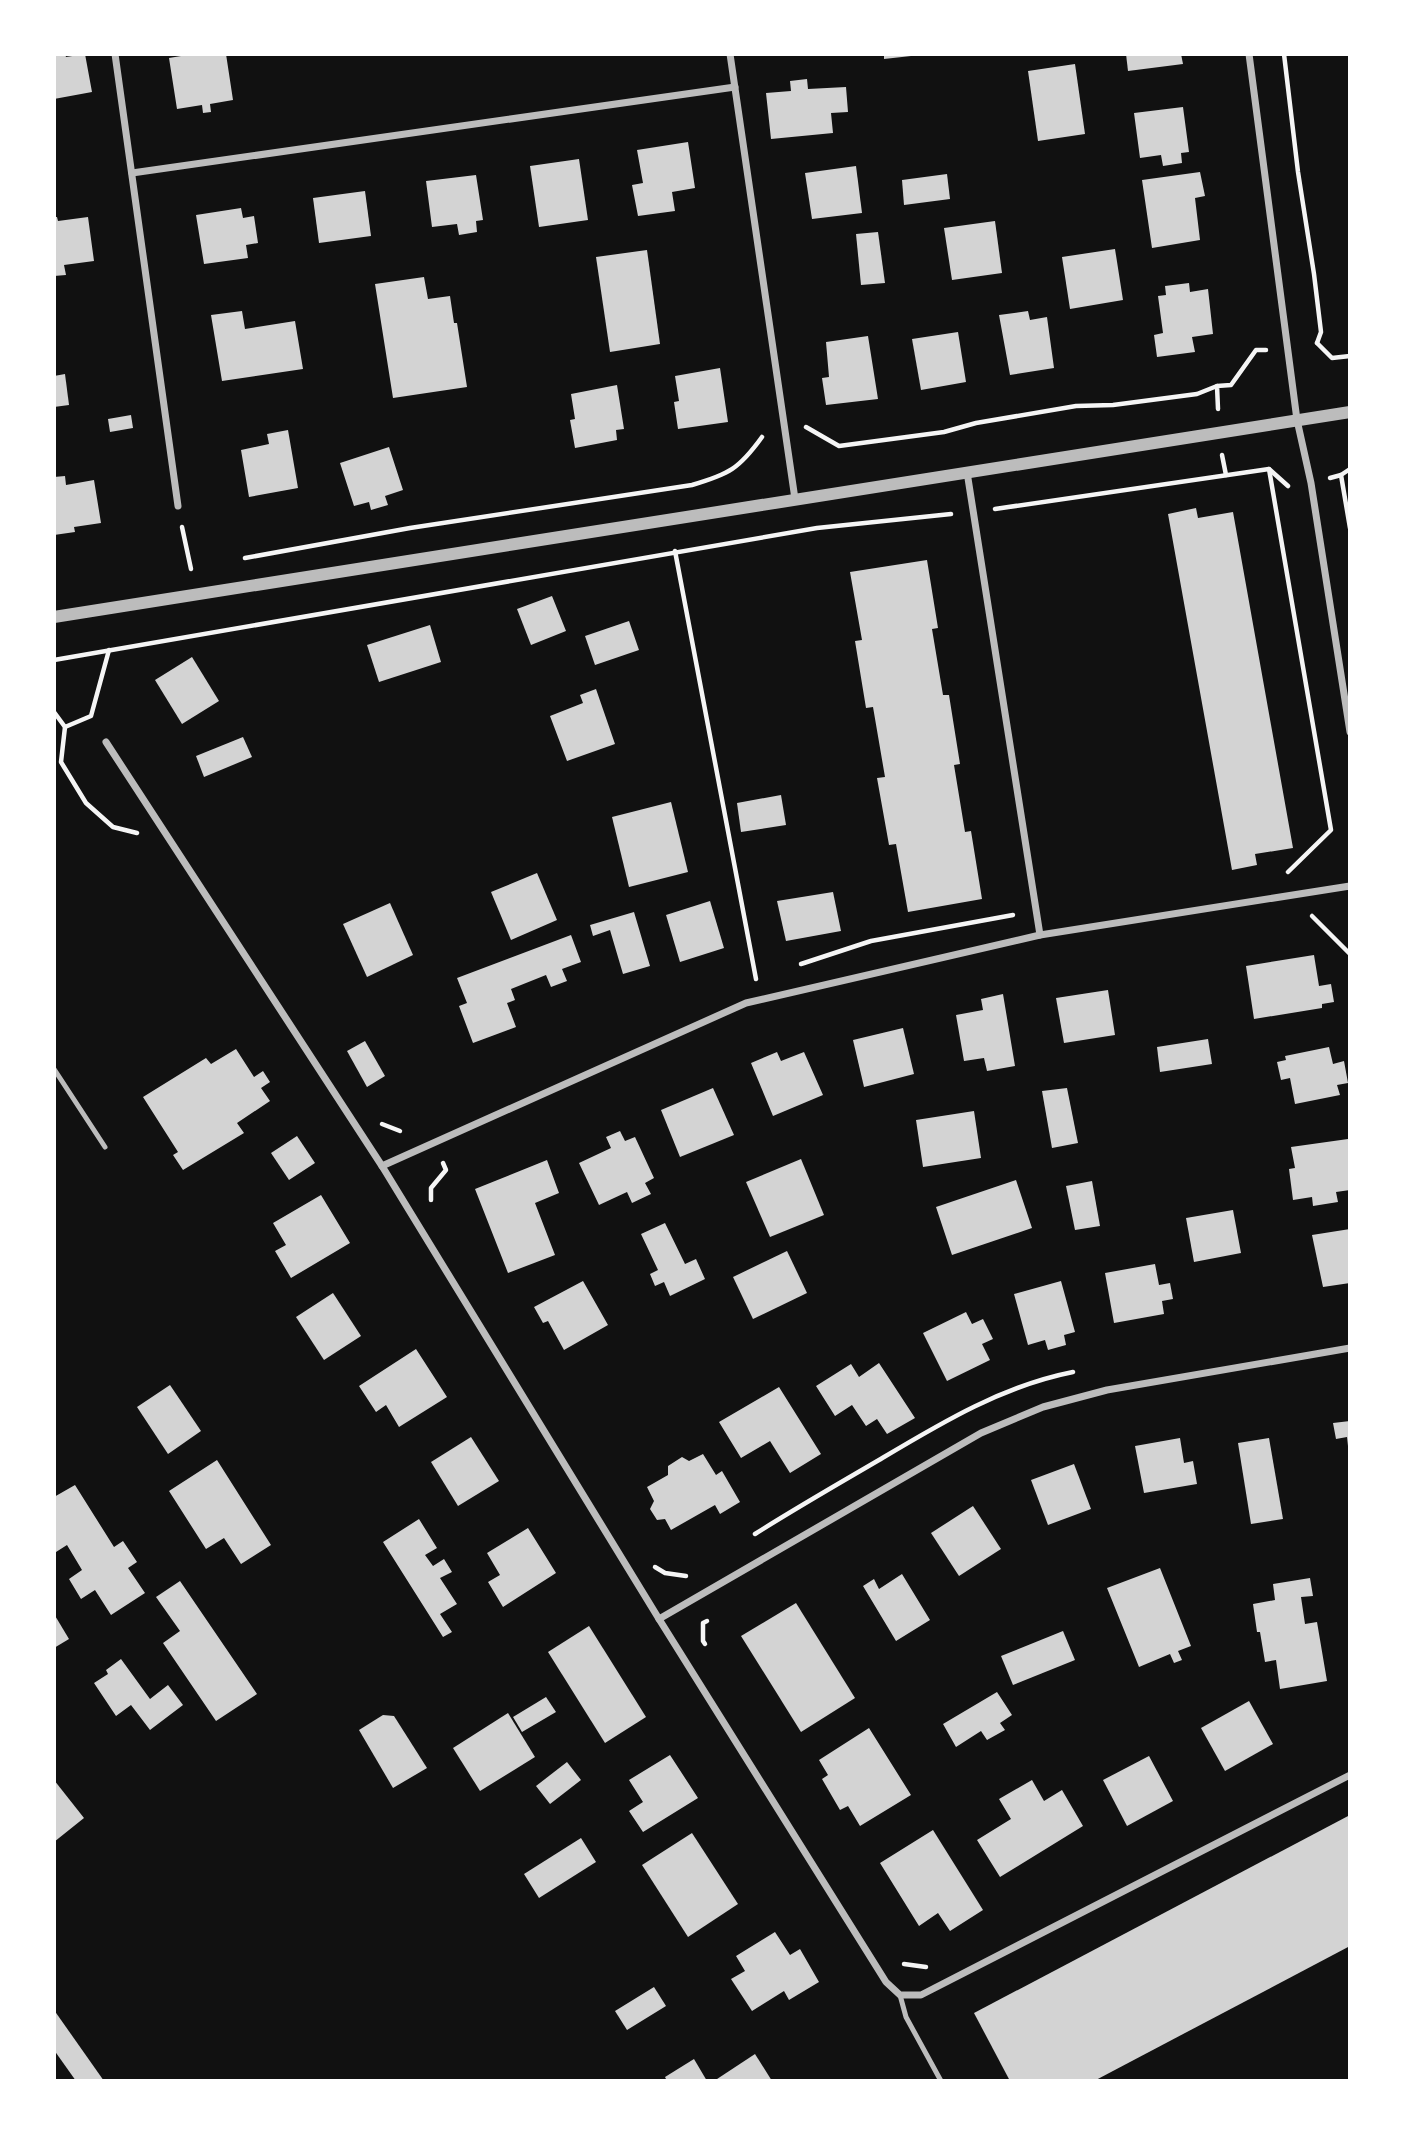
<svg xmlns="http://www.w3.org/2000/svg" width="1404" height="2135" viewBox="0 0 1404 2135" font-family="'Space Grotesk',sans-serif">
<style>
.building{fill:#d3d3d3}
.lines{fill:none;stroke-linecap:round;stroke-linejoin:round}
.path{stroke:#f5f5f5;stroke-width:4.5}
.service{stroke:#bcbcbc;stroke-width:5}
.minor{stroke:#bcbcbc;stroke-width:7}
.tertiary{stroke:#bcbcbc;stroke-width:12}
</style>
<rect width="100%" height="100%" fill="#111"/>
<!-- building -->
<g class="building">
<polygon points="54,54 65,54 66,57 85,54 92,92 54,99"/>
<polygon points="193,54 226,54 233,100 210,104 211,112 203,113 202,105 177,109 169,58"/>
<polygon points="884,54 910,54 911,56 884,59"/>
<polygon points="1126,54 1181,54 1183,64 1128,71"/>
<polygon points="1075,64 1085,134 1038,141 1028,71"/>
<polygon points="807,79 808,89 846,87 848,112 831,113 833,133 771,139 766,93 791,91 790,81"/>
<polygon points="1183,107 1189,152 1181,153 1182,163 1163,166 1161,155 1140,158 1134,113"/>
<polygon points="688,142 695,188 672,192 675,211 638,216 632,185 643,183 637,150"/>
<polygon points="579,159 588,220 539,227 530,166"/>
<polygon points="856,166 862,213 812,219 805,173"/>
<polygon points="1200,172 1205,196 1195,198 1200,240 1152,248 1142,180"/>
<polygon points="947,174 950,199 904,205 902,180"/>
<polygon points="476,175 483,220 476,221 477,232 459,235 457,224 432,227 426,181"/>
<polygon points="365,191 371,236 319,243 313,198"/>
<polygon points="241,208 243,218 254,216 258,243 246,245 248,258 204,264 196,215"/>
<polygon points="54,217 57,217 58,221 88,217 94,261 64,265 66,275 54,276"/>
<polygon points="995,221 1002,273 952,280 944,228"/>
<polygon points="878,232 885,283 861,285 856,234"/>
<polygon points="1115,249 1123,300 1070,309 1062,257"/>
<polygon points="647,250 660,344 610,352 596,257"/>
<polygon points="424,277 428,299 450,296 454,323 457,323 467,387 393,398 375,284"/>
<polygon points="1189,283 1190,292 1208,289 1213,334 1192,337 1195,352 1157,357 1154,335 1163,333 1158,296 1166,295 1165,286"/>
<polygon points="242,311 245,329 295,321 303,369 222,381 211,315"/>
<polygon points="1028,311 1030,320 1047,317 1054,368 1010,375 999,315"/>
<polygon points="958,332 966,382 921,390 912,339"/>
<polygon points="868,336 878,399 826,405 822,378 829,377 826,342"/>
<polygon points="720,368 728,422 678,429 674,402 679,401 675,376"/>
<polygon points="65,374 69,405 54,407 54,376"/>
<polygon points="617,385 624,429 616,430 617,440 575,448 570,420 575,419 571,394"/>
<polygon points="131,415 133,428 110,432 108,419"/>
<polygon points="288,430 298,488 249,497 241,450 269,444 267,434"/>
<polygon points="389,447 403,490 385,496 388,505 371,510 369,502 354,506 340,463"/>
<polygon points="65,476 66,485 94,480 101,523 74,527 75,532 54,535 54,477"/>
<polygon points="1196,508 1198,518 1233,512 1293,848 1255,854 1257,865 1232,870 1168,514"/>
<polygon points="927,560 938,628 932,629 943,695 949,695 960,764 954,765 965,832 971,831 982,899 908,912 896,844 889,845 877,778 885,777 873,707 866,708 855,641 862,640 850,572"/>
<polygon points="552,596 566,631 531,645 517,609"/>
<polygon points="629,621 639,650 595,665 585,636"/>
<polygon points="430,625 441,662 379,682 367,645"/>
<polygon points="192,657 219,701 182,724 155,680"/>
<polygon points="596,689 615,744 567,761 550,716 583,703 580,695"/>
<polygon points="243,737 252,757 204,777 196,756"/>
<polygon points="781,795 786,825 741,832 737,803"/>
<polygon points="671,802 688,872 629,887 612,817"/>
<polygon points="537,873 557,920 511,940 491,892"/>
<polygon points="833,892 841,931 786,941 777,901"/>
<polygon points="710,901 724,948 680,962 666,915"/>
<polygon points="390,903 413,955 367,977 343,924"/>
<polygon points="634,912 650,966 623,974 610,930 593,936 590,925"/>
<polygon points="571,935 581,962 562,969 567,981 551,987 546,975 511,989 515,1000 507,1003 516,1027 473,1043 459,1006 467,1003 457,978"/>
<polygon points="1314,955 1319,986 1331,984 1334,1002 1322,1004 1322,1008 1254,1019 1246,966"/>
<polygon points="1108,990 1115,1035 1064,1043 1056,998"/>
<polygon points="1003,994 1015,1066 987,1071 984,1058 964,1061 956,1015 983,1010 981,999"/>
<polygon points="903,1028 914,1074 864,1087 853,1040"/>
<polygon points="1208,1039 1212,1064 1160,1072 1157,1047"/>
<polygon points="365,1041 385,1076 367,1087 347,1051"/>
<polygon points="1329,1047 1333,1064 1344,1061 1348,1083 1337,1085 1340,1095 1295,1104 1290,1078 1281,1080 1277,1062 1286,1060 1285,1056"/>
<polygon points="236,1049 254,1077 263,1071 270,1082 261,1088 270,1101 237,1123 244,1133 183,1170 173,1155 178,1152 143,1097 206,1058 211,1064"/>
<polygon points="777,1052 781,1061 804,1052 823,1095 773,1116 751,1063"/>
<polygon points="713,1088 734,1135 680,1157 661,1110"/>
<polygon points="1067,1088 1078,1143 1052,1148 1042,1091"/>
<polygon points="974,1111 981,1158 923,1167 916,1120"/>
<polygon points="620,1131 625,1141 635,1137 654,1178 645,1183 651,1194 632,1203 627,1192 599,1205 579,1163 611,1148 606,1137"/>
<polygon points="297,1136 315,1163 289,1180 271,1153"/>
<polygon points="1348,1139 1350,1190 1336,1192 1338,1202 1313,1206 1312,1197 1293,1200 1289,1169 1295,1168 1291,1147"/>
<polygon points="801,1159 824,1215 770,1237 746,1182"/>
<polygon points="547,1160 559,1193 535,1203 555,1255 508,1273 475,1189"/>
<polygon points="1016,1180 1032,1228 952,1255 936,1207"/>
<polygon points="1092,1181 1100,1226 1075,1230 1066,1186"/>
<polygon points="321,1195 350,1243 291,1278 275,1251 286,1245 273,1223"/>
<polygon points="1233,1210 1241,1253 1194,1262 1186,1218"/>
<polygon points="665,1223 685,1264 696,1259 705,1279 670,1296 664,1282 655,1286 650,1274 658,1270 641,1234"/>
<polygon points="1350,1229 1350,1283 1323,1287 1312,1235"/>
<polygon points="787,1251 807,1293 753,1319 733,1277"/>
<polygon points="1155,1264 1159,1285 1170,1283 1173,1299 1162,1301 1164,1314 1114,1323 1105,1273"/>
<polygon points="583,1281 608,1325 564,1350 548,1321 543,1323 534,1307"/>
<polygon points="1061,1281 1075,1332 1064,1335 1066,1345 1048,1350 1045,1340 1028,1345 1014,1294"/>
<polygon points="333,1293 361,1336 324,1360 296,1317"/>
<polygon points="966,1312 972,1324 983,1319 993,1339 982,1344 990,1360 947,1381 923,1333"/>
<polygon points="416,1349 447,1397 399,1427 386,1405 376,1412 359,1386"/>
<polygon points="879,1363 915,1418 887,1434 877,1419 866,1426 852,1405 835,1416 816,1386 851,1364 859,1377"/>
<polygon points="170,1385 201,1431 168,1454 137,1407"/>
<polygon points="779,1387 821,1454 790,1473 770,1441 741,1458 719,1422"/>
<polygon points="1350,1421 1350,1445 1348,1446 1347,1437 1336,1439 1333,1423"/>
<polygon points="471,1437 499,1481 458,1506 431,1462"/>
<polygon points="1180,1438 1184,1463 1193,1461 1197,1484 1144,1493 1135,1446"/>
<polygon points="1269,1438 1283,1519 1251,1524 1238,1443"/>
<polygon points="703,1454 716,1475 722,1471 740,1502 720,1514 715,1505 671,1530 665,1519 657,1520 650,1509 654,1501 647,1487 668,1475 668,1466 682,1457 689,1461"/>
<polygon points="217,1460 271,1545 241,1564 224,1538 206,1549 169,1491"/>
<polygon points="1074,1464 1091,1509 1048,1525 1031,1480"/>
<polygon points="75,1485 114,1547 123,1541 137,1562 128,1568 145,1593 111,1615 95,1590 81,1599 69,1579 82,1570 67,1545 56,1552 54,1548 54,1497"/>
<polygon points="973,1506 1001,1549 959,1576 931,1533"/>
<polygon points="419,1519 437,1548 425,1555 433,1566 444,1559 452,1572 440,1578 457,1604 440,1614 452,1632 443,1637 383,1542"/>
<polygon points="528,1528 556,1573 503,1607 488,1582 500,1575 487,1553"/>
<polygon points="1160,1568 1191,1646 1178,1651 1182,1660 1174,1663 1170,1654 1139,1667 1107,1588"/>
<polygon points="902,1574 930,1620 896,1641 863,1586 874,1579 879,1589"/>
<polygon points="1310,1578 1313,1596 1301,1597 1305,1624 1317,1622 1327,1681 1280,1689 1276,1660 1265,1662 1260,1632 1257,1632 1253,1604 1275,1600 1273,1584"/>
<polygon points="180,1581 257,1694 216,1721 163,1643 180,1631 156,1597"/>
<polygon points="796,1603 855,1698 801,1732 741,1636"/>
<polygon points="54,1614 69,1639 54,1648"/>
<polygon points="589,1626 646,1717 605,1743 548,1652"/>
<polygon points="1063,1631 1075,1660 1013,1685 1001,1656"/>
<polygon points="121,1659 150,1699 168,1685 183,1705 150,1730 131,1705 116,1716 94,1683 108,1674 106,1670"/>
<polygon points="997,1692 1012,1715 1000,1723 1005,1730 987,1740 981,1731 956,1747 943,1724"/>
<polygon points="546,1697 556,1712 522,1732 513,1717"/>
<polygon points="1249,1701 1273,1744 1225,1771 1201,1728"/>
<polygon points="508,1713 535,1757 480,1791 453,1748"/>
<polygon points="383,1715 394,1716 427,1768 393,1788 359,1730"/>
<polygon points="869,1728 911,1795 860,1826 848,1806 840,1810 822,1779 828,1775 819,1760"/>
<polygon points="670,1755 698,1798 643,1832 629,1811 643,1802 629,1780"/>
<polygon points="1149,1756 1173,1801 1127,1826 1103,1780"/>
<polygon points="567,1762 581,1780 550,1804 536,1786"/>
<polygon points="54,1780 84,1818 54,1842"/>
<polygon points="1032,1780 1044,1801 1062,1790 1083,1826 1000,1877 977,1840 1011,1819 999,1799"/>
<polygon points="1350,1815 1350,1946 1094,2081 1010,2081 974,2013"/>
<polygon points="933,1830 983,1910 950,1931 938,1913 919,1926 880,1863"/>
<polygon points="692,1833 738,1904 688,1937 642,1865"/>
<polygon points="581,1838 596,1862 539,1898 524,1874"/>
<polygon points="775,1932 790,1955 800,1949 819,1982 789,2000 784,1991 752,2011 731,1979 745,1971 736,1956"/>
<polygon points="654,1987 666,2006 627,2030 615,2011"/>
<polygon points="54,2010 104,2081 76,2081 54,2050"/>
<polygon points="755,2054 772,2081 714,2081"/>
<polygon points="694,2059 707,2081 667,2081 665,2077"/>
</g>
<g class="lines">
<!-- path -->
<g class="path">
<polyline points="1284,54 1298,172 1314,274 1321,332 1317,343"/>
<polyline points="1317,343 1332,358 1350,356"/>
<polyline points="1218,409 1217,386 1231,385 1256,350 1266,350"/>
<polyline points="806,427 839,446 944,432 976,423 1076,406 1113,405 1197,394 1217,386"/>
<polyline points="1222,455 1226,475"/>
<polyline points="1269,469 1331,830 1288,872"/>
<polyline points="1341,475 1350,528"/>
<polyline points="1330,478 1341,475 1350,469"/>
<polyline points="995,509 1269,469 1288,486"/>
<polyline points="182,527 191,569"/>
<polyline points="675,551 756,979"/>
<path d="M245,558l165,-30 282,-43c37,-11 47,-16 70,-48"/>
<polyline points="54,660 817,528 951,514"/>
<polyline points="54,712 65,727 61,762 86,803 113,827 137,833"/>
<polyline points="65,727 91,716 109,650"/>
<polyline points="1312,916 1350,954"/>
<polyline points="801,964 871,941 1013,915"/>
<polyline points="382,1124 400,1131"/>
<polyline points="431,1200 431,1188 446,1170 443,1163"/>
<path d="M755,1534c41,-26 83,-50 124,-74 62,-37 123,-74 194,-88"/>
<polyline points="655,1567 665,1573 686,1576"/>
<polyline points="705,1644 703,1641 703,1623 707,1621"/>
<polyline points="904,1964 926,1967"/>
</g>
<!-- service -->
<g class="service">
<polyline points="54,1069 105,1147"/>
<polyline points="900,1995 906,2017 941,2081"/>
</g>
<!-- minor -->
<g class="minor">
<polyline points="115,54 178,506"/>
<polyline points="730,54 795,499"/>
<polyline points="1249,54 1297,420 1311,483 1350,732"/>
<polyline points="132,173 735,87"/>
<polyline points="967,472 1040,935"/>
<polyline points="106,742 382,1166 659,1619 886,1982 900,1995 921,1995 1350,1775"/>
<polyline points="382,1166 746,1003 1040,935 1350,886"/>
<polyline points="659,1619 981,1433 1043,1407 1107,1390 1350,1348"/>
</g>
<!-- tertiary -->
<polyline class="tertiary" points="54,617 1350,412"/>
</g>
<!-- border -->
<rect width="1404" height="2135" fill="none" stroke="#ffffff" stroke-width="112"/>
</svg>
